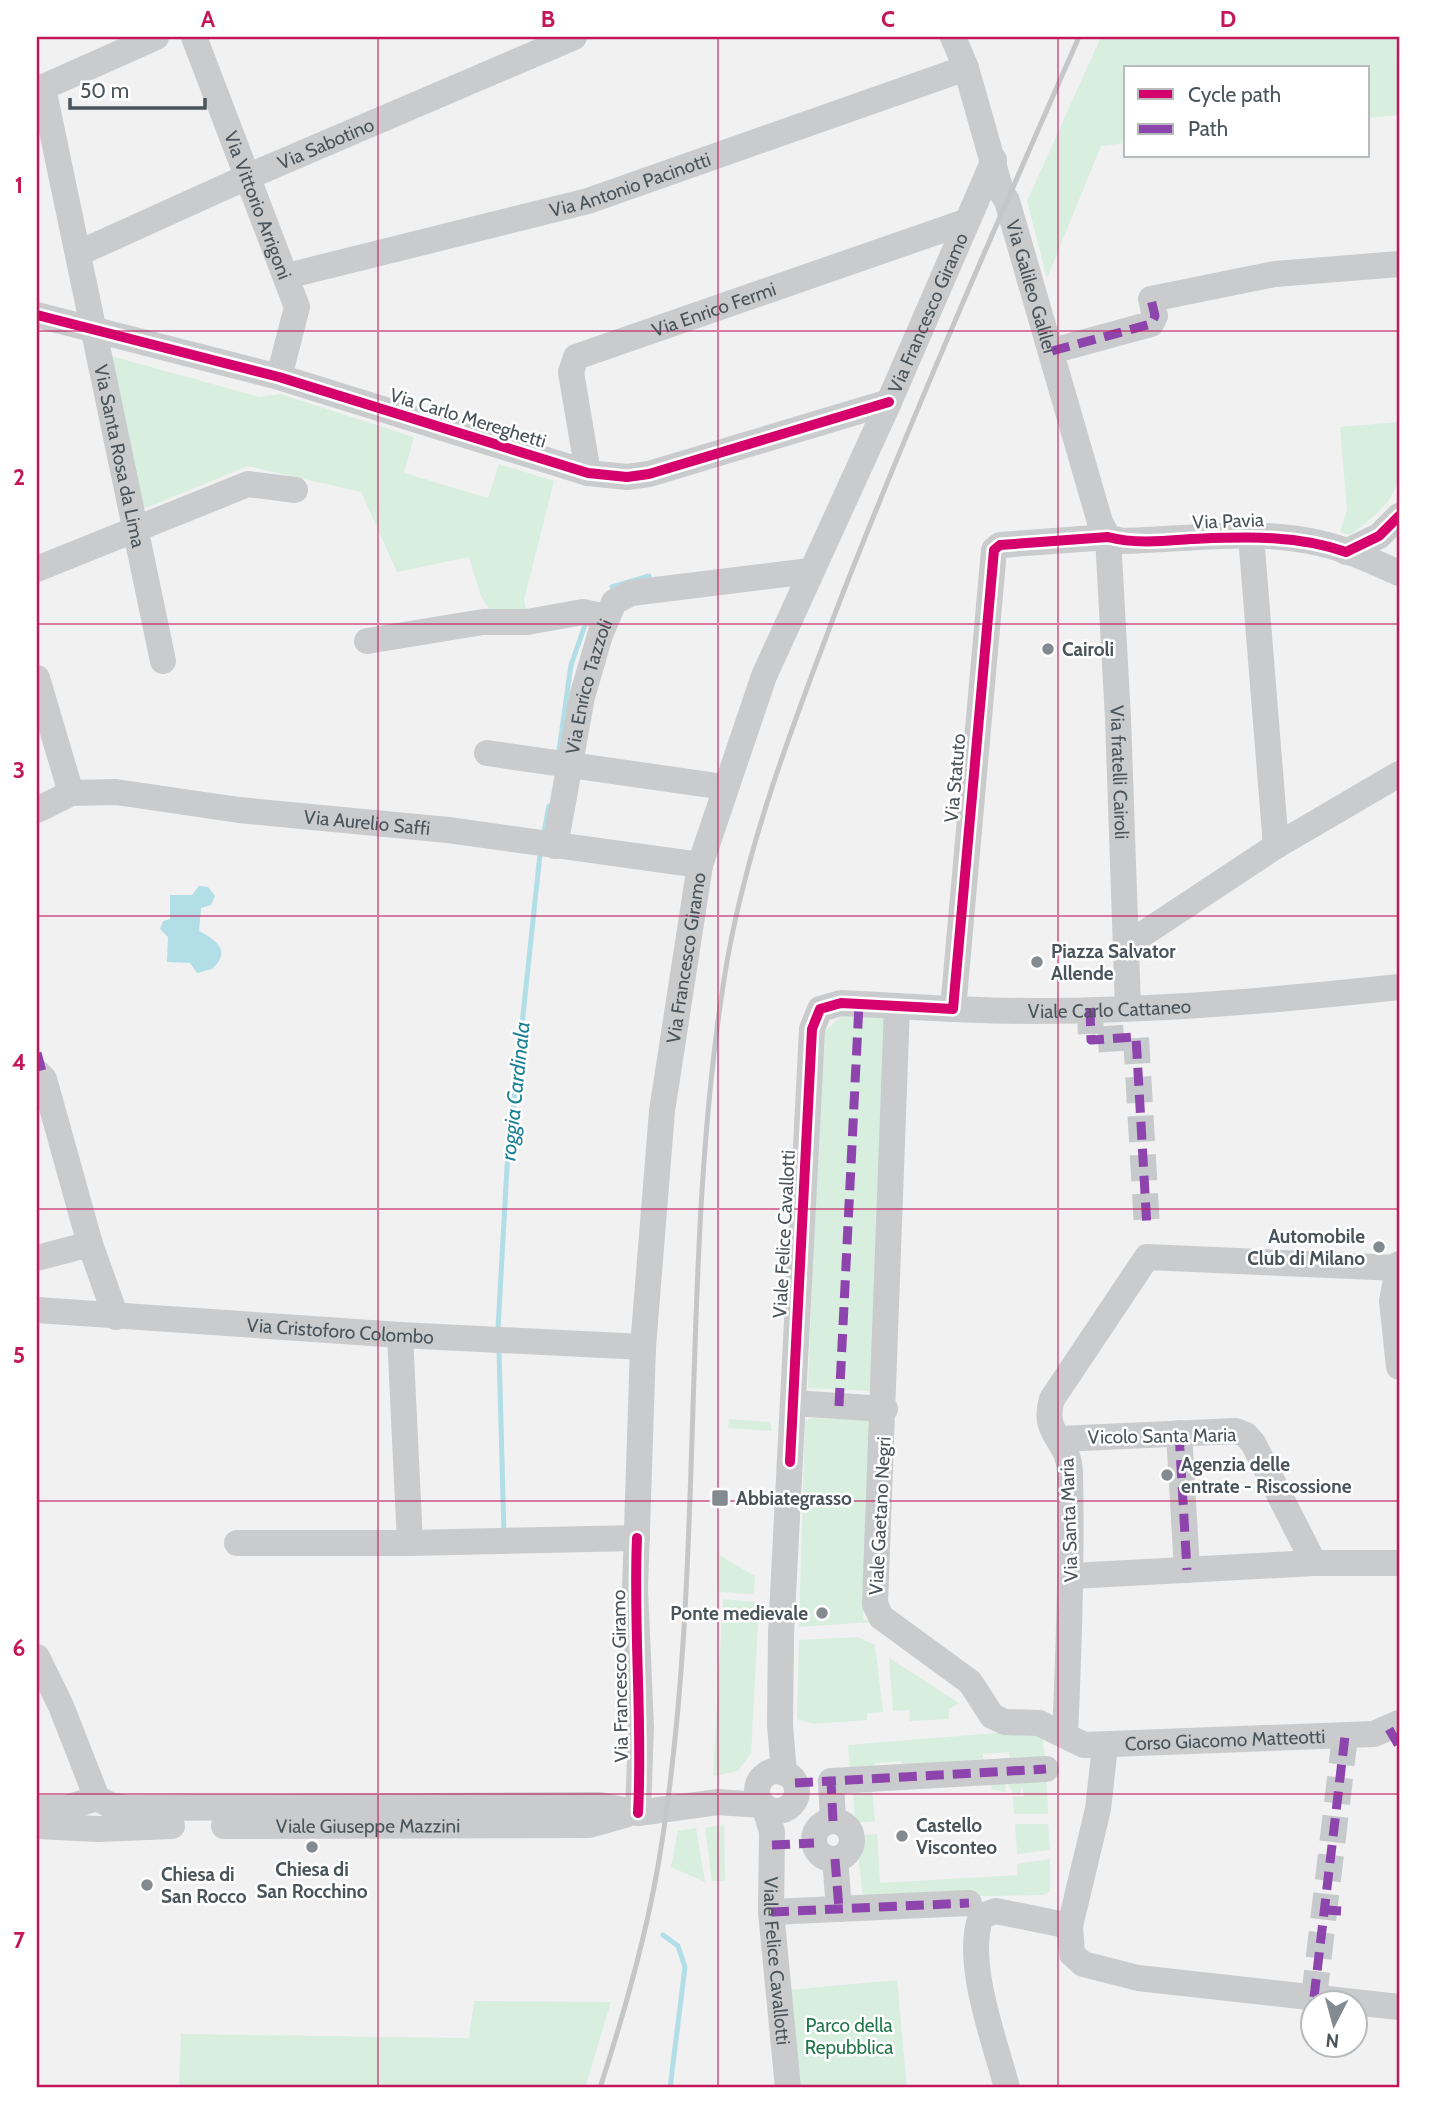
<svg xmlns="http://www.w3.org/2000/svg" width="1436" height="2125" viewBox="0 0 1436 2125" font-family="Cabin,sans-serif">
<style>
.green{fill:#d8eedf}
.water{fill:#b1dee7}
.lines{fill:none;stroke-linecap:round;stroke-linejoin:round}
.stream{stroke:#b1dee7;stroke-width:5}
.minor-tunnel{stroke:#c7cacc;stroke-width:26;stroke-dasharray:26 13;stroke-linecap:butt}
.minor{stroke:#c9cbcc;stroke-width:26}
.rail{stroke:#c5c6c7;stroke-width:5}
.quiet{stroke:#8e44ad;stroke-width:9;stroke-dasharray:18 9;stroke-linecap:butt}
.cycleway-casing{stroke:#fff;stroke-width:15}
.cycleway{stroke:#d6006c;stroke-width:10}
.grid{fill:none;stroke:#c2185b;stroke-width:2;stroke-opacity:0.55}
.poi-dot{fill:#848b90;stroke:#fff;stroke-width:2.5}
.labels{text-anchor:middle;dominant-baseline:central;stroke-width:5;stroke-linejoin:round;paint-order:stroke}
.street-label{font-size:19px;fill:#4a545b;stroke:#fff}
.poi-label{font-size:19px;font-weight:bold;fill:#4a545b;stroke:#fff;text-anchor:start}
.park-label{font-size:19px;fill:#217649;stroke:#fff}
.water-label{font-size:21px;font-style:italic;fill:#1a8096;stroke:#fff}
.neatline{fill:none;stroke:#c2185b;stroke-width:2.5}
.grid-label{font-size:23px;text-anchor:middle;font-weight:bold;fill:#c2185b}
</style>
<rect width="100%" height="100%" fill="#f1f1f1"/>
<!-- green -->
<g class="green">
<polygon points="1101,37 1396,37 1399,115 1368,118 1368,68 1126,68 1126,143 1101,146 1047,278 1027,201"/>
<polygon points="111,356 260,397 280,394 414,437 404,473 488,498 499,464 554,481 524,600 527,615 494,617 481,596 469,557 397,572 361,492 248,466 146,508 141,504"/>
<path d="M1399,422c0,66 7,71 -49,113l-10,-3 7,-23 -7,-82z"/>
<polygon points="842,1016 881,1016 887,1022 873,1391 808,1388 821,1043 824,1032"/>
<polygon points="811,1418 871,1420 863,1619 872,1622 799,1627 805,1421"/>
<polygon points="729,1419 770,1422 772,1431 728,1428"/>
<polygon points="719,1555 755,1576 754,1594 718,1592"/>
<polygon points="723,1599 756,1602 759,1607 751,1753 738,1771 713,1776"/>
<polygon points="857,1637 875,1645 883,1712 867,1713 867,1720 813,1724 797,1719 799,1640"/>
<polygon points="889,1658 959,1703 949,1709 949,1719 910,1721 909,1710 893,1711"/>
<polygon points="1033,1730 1042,1735 1046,1763 1010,1766 1009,1752 983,1754 983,1759 902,1765 901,1761 875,1763 875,1777 851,1779 848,1745"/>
<polygon points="1046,1775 1048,1814 1014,1814 1013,1797 1024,1796 1022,1785 1020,1794 1013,1794 1008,1784 1005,1784 1006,1792 992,1790 990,1782"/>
<polygon points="872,1788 875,1821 855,1823 853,1789"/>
<polygon points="724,1824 725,1881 712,1881 705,1828"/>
<polygon points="1015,1824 1048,1824 1050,1850 1017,1854"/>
<polygon points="696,1828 705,1882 671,1867 678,1831"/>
<polygon points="877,1834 880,1883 1017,1875 1017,1864 1050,1859 1050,1891 1044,1895 863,1898 856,1836"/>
<polygon points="897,1980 907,2088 796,2088 787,1990"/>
<polygon points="474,2001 611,2002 585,2088 179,2088 181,2034 469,2038"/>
</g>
<!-- water -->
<path class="water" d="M199,886l9,1 7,9 -4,9 -10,3 -2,23c11,6 36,18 13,38l-15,4 -7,-10 -23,-1 1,-25 -8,-8 3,-8 7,-2v-24h22z"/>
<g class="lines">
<!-- stream -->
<g class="stream">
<polyline points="612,587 649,576"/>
<polyline points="559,750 571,665 585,625"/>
<polyline points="543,837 549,806"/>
<polyline points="498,1329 507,1167 540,854"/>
<polyline points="499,1349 504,1535"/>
<polyline points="663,1935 678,1946 685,1967 670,2088"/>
</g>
<!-- minor-tunnel -->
<g class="minor-tunnel">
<polyline points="1090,1008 1091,1040 1136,1037 1147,1228"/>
<polyline points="1314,1997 1345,1736"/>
</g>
<!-- minor -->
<g class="minor">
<path id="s1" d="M194,37l103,270 -18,70"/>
<path id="s2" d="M953,37l13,31 35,123 6,10 93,321 8,15 10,181 10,290"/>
<path id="s3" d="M43,88l120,573"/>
<polyline points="37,90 156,37"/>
<path id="s4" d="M79,253l168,-76 327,-140"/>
<path id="s5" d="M287,276l301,-75 378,-133"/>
<polyline points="37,315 279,377 588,473 627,477 649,474 889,402"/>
<polyline points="1052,351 1151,324 1155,316 1151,299 1275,274 1399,264"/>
<path id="s6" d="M588,473l-17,-101 5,-15 389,-135"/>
<polyline points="1251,536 1276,846"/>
<polyline points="1346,552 1379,536 1399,516"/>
<polyline points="37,569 248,484 295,490"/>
<polyline points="367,641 483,622 527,622 583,612 607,617"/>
<polyline points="37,678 71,793"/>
<polyline points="487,753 724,787"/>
<path id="s7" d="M37,810l34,-17 45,-1 123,18 209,20 252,35"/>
<path id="s8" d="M555,846l27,-149 18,-62 14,-33 17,-9 179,-22"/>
<polyline points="1128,944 1276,846 1399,774"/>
<path id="s9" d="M897,1006l-22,598 6,13 89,65 22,34 13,6 34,1 45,22 290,-11 25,-11"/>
<path d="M953,1009l41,-459 6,-5 108,-8 13,4c64,-1 135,-13 198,2 28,6 55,19 80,30"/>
<polyline points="37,1072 44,1079 90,1244 116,1317"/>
<polyline points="37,1258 90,1244"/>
<polyline points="1399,1264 1392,1301 1399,1367"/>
<path id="s10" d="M37,1310l363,25 243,12"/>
<polyline points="400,1335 410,1543 637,1538"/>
<polyline points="793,1403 885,1409"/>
<polyline points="1179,1433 1187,1570"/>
<polyline points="1059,1439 1236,1431 1246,1435 1253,1443 1314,1563"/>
<polyline points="237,1543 410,1543"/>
<polyline points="1072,1576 1314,1563 1399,1563"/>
<polyline points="37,1657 61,1706 97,1798"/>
<path d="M1065,1735c4,-88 7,-175 5,-263 -1,-33 -29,-37 -18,-73l95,-142 251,11"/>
<polyline points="1105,1746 1098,1809 1070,1926 1072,1954 1083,1964 1138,1978 1399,2007"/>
<circle cx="777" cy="1791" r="20"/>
<path id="s11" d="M784,1773l-4,-48 1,-91 31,-605 8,-20 21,-6c64,3 128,8 192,8 122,0 245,-11 366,-24"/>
<polyline points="37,1808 66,1808 97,1798 110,1805 129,1808 599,1805 638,1813 718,1802 762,1805"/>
<path id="s12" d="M765,1808l7,24 -1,80 17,176"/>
<path id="s13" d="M638,1813l3,-86 -6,-138 8,-242 19,-236 38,-246 64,-189 125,-274 105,-242"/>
<polyline points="833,1821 831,1781 1046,1769"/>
<circle cx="833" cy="1840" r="19"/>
<polyline points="37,1826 98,1829 172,1826"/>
<path id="s14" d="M224,1826l365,-1 36,-10"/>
<polyline points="835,1859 839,1909"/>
<polyline points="771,1912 969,1903"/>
<path d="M1007,2088c-12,-47 -43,-126 -26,-172l15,-5 74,15"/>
</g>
<!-- rail -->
<path class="rail" d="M600,2088c24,-74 46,-150 59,-228 48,-288 20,-584 64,-874 20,-134 70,-262 118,-388 74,-189 156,-375 238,-561"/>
<!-- quiet -->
<g class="quiet">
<polyline points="1052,351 1151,324 1155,316 1151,299"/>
<polyline points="1090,1008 1091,1040 1136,1037 1147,1228"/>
<polyline points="37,1053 44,1079"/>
<polyline points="839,1406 859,1004"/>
<polyline points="1179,1433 1187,1570"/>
<polyline points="1389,1729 1399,1746"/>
<polyline points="795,1783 831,1781"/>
<polyline points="833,1821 831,1781 1046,1769"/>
<polyline points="772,1845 814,1843"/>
<polyline points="835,1859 839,1909"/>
<polyline points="1326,1910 1341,1911"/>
<polyline points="771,1912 969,1903"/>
<polyline points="1314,1997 1345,1736"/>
</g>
<defs>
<g id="cycleway">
<polyline points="37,315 279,377 588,473 627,477 649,474 889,402"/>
<path d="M790,1462l22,-433 8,-20 21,-6 112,6 41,-459 6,-5 108,-8c26,7 56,4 82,2 54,-2 105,-5 156,13l33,-16 20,-20"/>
<path d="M637,1538c-4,92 6,183 1,275"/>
</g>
</defs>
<!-- cycleway casing -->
<use href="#cycleway" class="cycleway-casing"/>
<!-- cycleway -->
<use href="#cycleway" class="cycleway"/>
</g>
<!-- grid -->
<path class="grid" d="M378,37v2051M718,37v2051M1058,37v2051M37,331h1362M37,624h1362M37,916h1362M37,1209h1362M37,1501h1362M37,1794h1362"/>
<!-- markers -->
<g class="poi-dot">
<circle cx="1048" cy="649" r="7"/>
<circle cx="1037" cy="962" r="7"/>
<circle cx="1379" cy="1247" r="7"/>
<circle cx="1167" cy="1475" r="7"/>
<rect x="711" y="1489" width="18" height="18" rx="3.5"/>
<circle cx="822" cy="1613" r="7"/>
<circle cx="902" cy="1836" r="7"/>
<circle cx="312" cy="1847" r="7"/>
<circle cx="147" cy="1885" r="7"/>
</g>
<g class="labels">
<!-- street labels -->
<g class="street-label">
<text stroke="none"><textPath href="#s4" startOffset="270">Via Sabotino</textPath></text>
<text stroke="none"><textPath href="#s5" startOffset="355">Via Antonio Pacinotti</textPath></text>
<text stroke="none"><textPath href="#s1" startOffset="180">Via Vittorio Arrigoni</textPath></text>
<text stroke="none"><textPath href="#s2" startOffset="262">Via Galileo Galilei</textPath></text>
<text stroke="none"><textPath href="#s6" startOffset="264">Via Enrico Fermi</textPath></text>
<text stroke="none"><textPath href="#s13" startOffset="1550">Via Francesco Giramo</textPath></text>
<text transform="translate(468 418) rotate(17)">Via Carlo Mereghetti</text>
<text stroke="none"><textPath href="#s3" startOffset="376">Via Santa Rosa da Lima</textPath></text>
<text transform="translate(1228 521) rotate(-2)">Via Pavia</text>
<text stroke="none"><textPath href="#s8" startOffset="163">Via Enrico Tazzoli</textPath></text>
<text stroke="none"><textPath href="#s2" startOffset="760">Via fratelli Cairoli</textPath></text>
<text transform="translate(955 778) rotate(-85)">Via Statuto</text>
<text stroke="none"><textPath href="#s7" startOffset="336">Via Aurelio Saffi</textPath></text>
<text stroke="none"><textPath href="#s13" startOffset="858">Via Francesco Giramo</textPath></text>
<text stroke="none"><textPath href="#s11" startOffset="1057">Viale Carlo Cattaneo</textPath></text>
<text transform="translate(784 1234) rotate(-87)">Viale Felice Cavallotti</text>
<text stroke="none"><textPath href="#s10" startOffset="304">Via Cristoforo Colombo</textPath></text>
<text transform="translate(1162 1436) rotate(-1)">Vicolo Santa Maria</text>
<text transform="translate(880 1516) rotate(-87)">Viale Gaetano Negri</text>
<text transform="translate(1069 1520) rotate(-92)">Via Santa Maria</text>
<text transform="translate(620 1676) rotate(-91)">Via Francesco Giramo</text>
<text stroke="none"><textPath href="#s9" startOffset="1003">Corso Giacomo Matteotti</textPath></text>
<text stroke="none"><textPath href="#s14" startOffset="144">Viale Giuseppe Mazzini</textPath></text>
<text stroke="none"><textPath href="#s12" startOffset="154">Viale Felice Cavallotti</textPath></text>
</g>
<!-- poi labels -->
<g class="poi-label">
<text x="1062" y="649">Cairoli</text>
<text x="1051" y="951">Piazza Salvator<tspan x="1051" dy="22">Allende</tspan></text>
<text x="1365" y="1236" text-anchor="end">Automobile<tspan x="1365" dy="22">Club di Milano</tspan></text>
<text x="1181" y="1464">Agenzia delle<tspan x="1181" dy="22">entrate - Riscossione</tspan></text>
<text x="736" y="1498">Abbiategrasso</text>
<text x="808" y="1613" text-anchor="end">Ponte medievale</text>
<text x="916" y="1825">Castello<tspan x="916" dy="22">Visconteo</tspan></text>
<text x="312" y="1869" text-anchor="middle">Chiesa di<tspan x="312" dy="22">San Rocchino</tspan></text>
<text x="161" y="1874">Chiesa di<tspan x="161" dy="22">San Rocco</tspan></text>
</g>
<!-- park labels -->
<g class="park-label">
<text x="849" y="2025">Parco della<tspan x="849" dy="22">Repubblica</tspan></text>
</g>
<!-- water labels -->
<g class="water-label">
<text transform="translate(515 1091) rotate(-84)">roggia Cardinala</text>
</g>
</g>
<!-- border -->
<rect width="1436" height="2125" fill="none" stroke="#ffffff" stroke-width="77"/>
<!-- legend -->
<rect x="1124" y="66" width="245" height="91" fill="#ffffff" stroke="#b7bbbd" stroke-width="2"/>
<rect x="1138" y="89" width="35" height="10" fill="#d6006c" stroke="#b7bbbd" stroke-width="2"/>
<text x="1188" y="102" font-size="21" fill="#4a545b">Cycle path</text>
<rect x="1138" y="124" width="35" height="10" fill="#8e44ad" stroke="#b7bbbd" stroke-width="2"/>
<text x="1188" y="136" font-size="21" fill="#4a545b">Path</text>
<!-- north arrow -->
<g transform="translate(1334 2024) rotate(186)"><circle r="33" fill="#ffffff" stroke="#b7bbbd" stroke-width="2"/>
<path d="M0-5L12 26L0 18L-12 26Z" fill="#848b90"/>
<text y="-10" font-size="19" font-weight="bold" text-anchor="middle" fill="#4a545b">N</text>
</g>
<!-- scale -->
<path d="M70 98v10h135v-10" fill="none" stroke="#4a545b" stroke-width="3.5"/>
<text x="80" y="98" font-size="21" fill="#4a545b" stroke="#ffffff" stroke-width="5" paint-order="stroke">50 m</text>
<rect x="38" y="38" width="1360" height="2048" class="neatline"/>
<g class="grid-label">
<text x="208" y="27">A</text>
<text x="548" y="27">B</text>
<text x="888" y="27">C</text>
<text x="1228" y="27">D</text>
<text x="19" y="193">1</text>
<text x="19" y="485">2</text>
<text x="19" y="778">3</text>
<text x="19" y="1070">4</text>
<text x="19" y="1363">5</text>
<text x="19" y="1656">6</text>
<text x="19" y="1948">7</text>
</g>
</svg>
